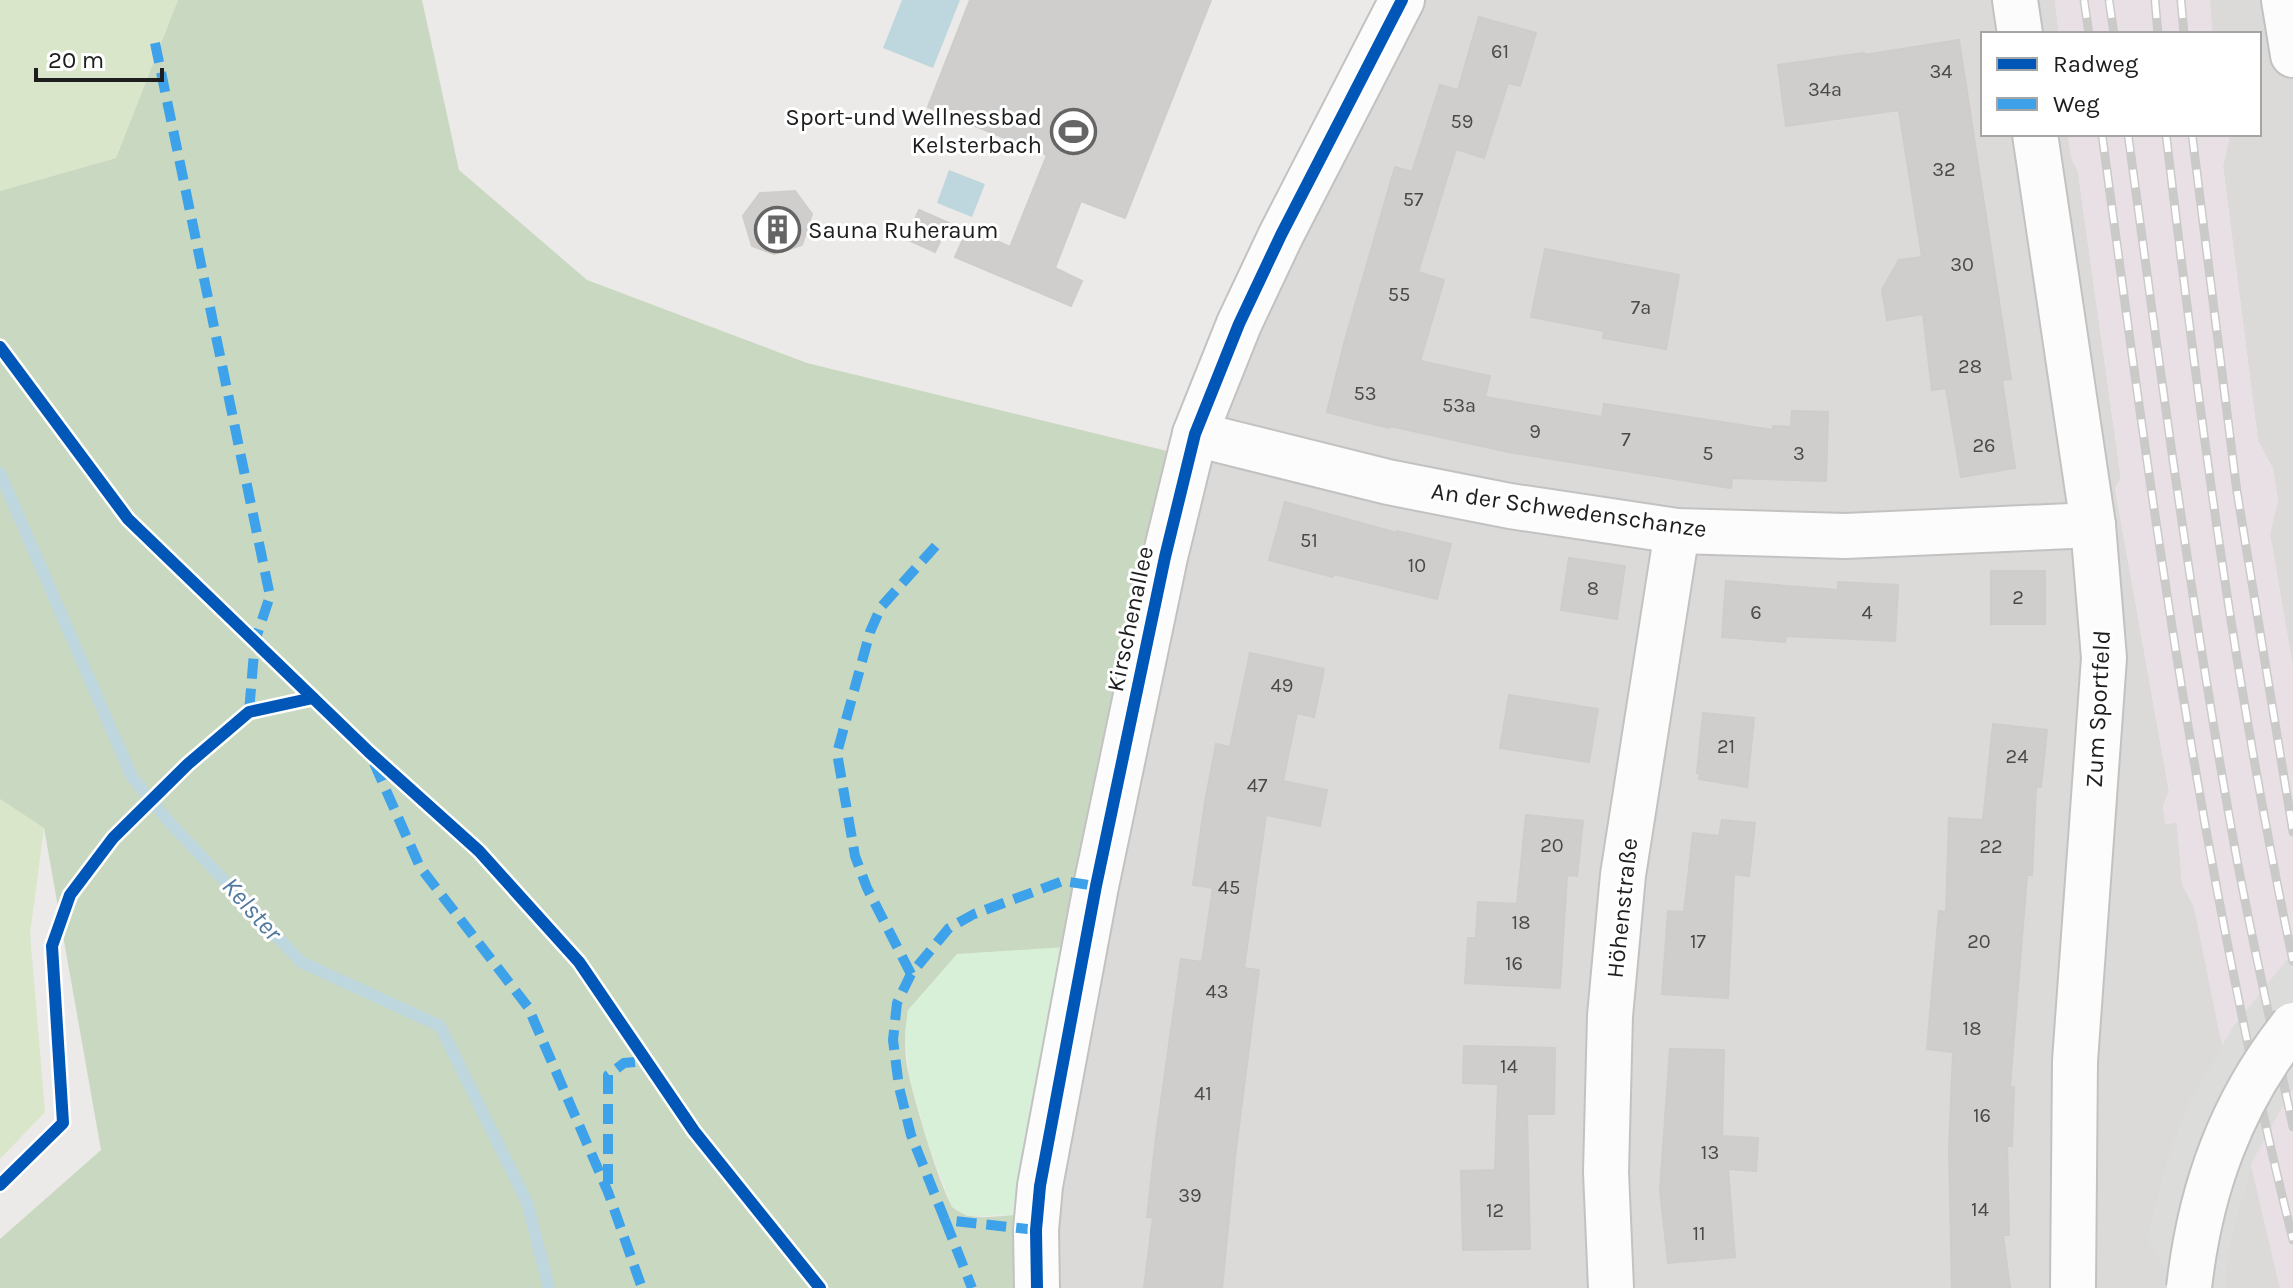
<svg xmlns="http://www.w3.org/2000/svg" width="2293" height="1288" viewBox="0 0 2293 1288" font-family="Karla,sans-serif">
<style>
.residential{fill:#dbdad9}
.industrial{fill:#e9e0e6}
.grass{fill:#dae6ca}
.forest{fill:#c9d8c0}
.park{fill:#d8f0d8}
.water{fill:#bed6dd}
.pier{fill:#dcdcdb}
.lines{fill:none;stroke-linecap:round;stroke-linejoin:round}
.stream{stroke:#bed6dd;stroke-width:12}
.building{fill:#d0cecd;stroke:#cfccc9;stroke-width:2}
.minor-casing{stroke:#c3c2c2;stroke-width:48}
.minor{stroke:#fcfcfc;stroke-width:44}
.rail-casing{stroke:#cacac9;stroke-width:9}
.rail{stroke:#fff;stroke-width:6;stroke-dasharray:18;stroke-linecap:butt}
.minor-bridge-casing{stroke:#c3c2c2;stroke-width:48;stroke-linecap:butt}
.minor-bridge{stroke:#fcfcfc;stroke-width:44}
.quiet{stroke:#3da2ea;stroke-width:10;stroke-dasharray:20 10;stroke-linecap:butt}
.cycleway-casing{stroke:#fff;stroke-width:17}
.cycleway{stroke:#0057b8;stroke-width:12}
.labels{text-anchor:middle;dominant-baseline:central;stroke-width:6;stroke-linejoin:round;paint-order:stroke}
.number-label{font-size:20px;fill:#4a4a4a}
.poi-label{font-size:24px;fill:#1e1e1e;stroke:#fff;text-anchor:end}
.street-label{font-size:24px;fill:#1e1e1e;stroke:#fff}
.water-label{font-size:26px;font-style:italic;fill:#51799e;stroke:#fff}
</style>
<rect width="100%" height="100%" fill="#eceae8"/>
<!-- residential -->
<g class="residential">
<polygon points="1423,0 2055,0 2059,34 1983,34 1983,134 2068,134 2071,157 2078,172 2121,479 2115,488 2169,791 2163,806 2166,824 2177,822 2182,884 2194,907 2280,1288 1056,1288 1053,1234 1115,890 1182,565 1217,427 1296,245"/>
<polygon points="2210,0 2293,0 2293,668 2270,534 2278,500 2273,469 2258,441 2223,166 2230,134 2259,134 2259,34 2212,34"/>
</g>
<!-- industrial -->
<g class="industrial">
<polygon points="2055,0 2210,0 2212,34 2059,34"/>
<polygon points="2068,134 2230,134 2223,166 2258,441 2273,469 2278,501 2270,534 2293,668 2293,1288 2280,1288 2218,1027 2194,907 2182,884 2177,823 2165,824 2163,806 2169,791 2115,488 2121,478 2078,172 2071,157"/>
</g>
<!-- grass -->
<g class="grass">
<polygon points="0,0 178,0 116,158 0,191"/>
<polygon points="0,799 44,828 30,934 45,1112 0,1159"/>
</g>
<!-- forest -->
<path class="forest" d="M178,0h244l37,170 128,110 220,83 360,88 -101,496 -158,63c-2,17 -4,33 -2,50 2,21 36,137 48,148 16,14 42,8 61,7l2,73h-1017v-49l101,-89 -57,-322 -44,-29v-608l116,-33z"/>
<!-- park -->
<polygon class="park" points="1066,947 1015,1215 967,1216 952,1207 927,1140 910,1080 905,1033 908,1010 957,954"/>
<!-- water -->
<g class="water">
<polygon points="902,0 960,0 933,68 883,48"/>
<polygon points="949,170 985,184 972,217 937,203"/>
</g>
<!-- pier -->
<polygon class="pier" points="2293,952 2293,1088 2252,1162 2228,1253 2225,1288 2176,1288 2147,1238 2165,1167 2189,1102 2233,1027"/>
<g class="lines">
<!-- stream -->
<polyline class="stream" points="0,473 132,777 170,823 301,962 440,1026 527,1202 549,1288"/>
</g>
<!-- building -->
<g class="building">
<polygon points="970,0 1211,0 1125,218 1081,201 1055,268 1082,281 1071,306 955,257 968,228 1010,247 1047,155 928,107"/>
<polygon points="1479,17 1536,33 1520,86 1508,83 1484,158 1456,149 1418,272 1444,280 1420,361 1490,376 1485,397 1602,417 1604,404 1773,430 1773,426 1791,427 1792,411 1828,412 1826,481 1732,478 1731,488 1508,452 1390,426 1389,428 1327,412 1345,340 1395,167 1412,172 1440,85 1458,90"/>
<polygon points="1959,40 2011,379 2002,380 2015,468 1961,477 1946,388 1932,390 1923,314 1887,320 1882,290 1899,260 1922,257 1899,110 1786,126 1778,65 1864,53 1864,55"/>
<polygon points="795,191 812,214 802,245 774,254 752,246 743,216 760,193"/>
<polygon points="919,210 949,223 935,252 906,239"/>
<polygon points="1545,249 1679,275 1666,349 1603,338 1604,331 1531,317"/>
<polygon points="1285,502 1397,533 1397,531 1451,544 1437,599 1334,574 1333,577 1269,560"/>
<polygon points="1569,558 1625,566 1617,619 1561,610"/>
<rect x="1991" y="571" width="54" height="53"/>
<polygon points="1726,581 1838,590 1838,582 1898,585 1895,641 1786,636 1785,642 1722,637"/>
<polygon points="1250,653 1324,669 1314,717 1297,713 1283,781 1327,790 1320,826 1266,815 1244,968 1259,970 1236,1149 1222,1288 1144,1288 1153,1217 1147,1217 1156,1137 1181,959 1202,962 1213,888 1193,885 1205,802 1216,744 1230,747"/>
<polygon points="1509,695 1598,709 1589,762 1500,748"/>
<polygon points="1703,713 1754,718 1747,787 1699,779 1700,773 1697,773"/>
<polygon points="1993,724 2047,730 2041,787 2036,787 2032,875 2027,875 2010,1087 2014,1087 2012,1146 2007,1146 2009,1235 2003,1235 2010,1288 1952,1288 1949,1149 1953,1052 1927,1049 1939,911 1946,912 1949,818 1983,820"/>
<polygon points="1526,815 1583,821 1577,876 1567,875 1560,988 1465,983 1468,938 1476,938 1478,902 1517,904"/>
<polygon points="1722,820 1755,823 1749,876 1734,874 1728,998 1662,994 1668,911 1684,912 1693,833 1719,836"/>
<polygon points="1464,1046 1555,1048 1554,1114 1527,1114 1530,1249 1463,1250 1461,1171 1495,1170 1498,1084 1463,1083"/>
<polygon points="1670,1049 1724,1050 1722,1136 1758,1138 1756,1171 1728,1169 1735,1257 1668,1263 1660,1190"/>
</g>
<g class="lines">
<defs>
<g id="minor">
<polyline points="2015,0 2020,34"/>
<polyline points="2284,0 2293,55"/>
<polyline points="2035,134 2093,525 2104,658 2075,1061 2073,1288"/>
<polyline points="1195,434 1388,482 1510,506 1677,531 1845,536 2093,525"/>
<polyline points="1037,1288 1036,1230 1040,1186 1096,886 1165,557 1195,434 1239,324 1281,235 1402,0"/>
<polyline points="1611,1288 1606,1172 1610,1016 1623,875 1677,531"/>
</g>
</defs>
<!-- minor casing -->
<use href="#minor" class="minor-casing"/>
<!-- minor -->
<use href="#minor" class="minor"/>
<defs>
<g id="rail">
<polyline points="2084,0 2089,34"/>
<polyline points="2109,0 2114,34"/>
<polyline points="2155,0 2158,34"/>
<polyline points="2181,0 2184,34"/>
<path d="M2102,134c50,371 100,743 191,1106"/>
<path d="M2128,134c33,242 65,485 109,726 17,89 37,178 56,267"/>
<path d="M2166,134c33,277 69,554 127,827"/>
<polyline points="2192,134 2237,492 2293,832"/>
</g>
</defs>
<!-- rail casing -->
<use href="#rail" class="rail-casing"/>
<!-- rail -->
<use href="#rail" class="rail"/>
<defs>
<path id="minor-bridge" d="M2189,1288c11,-99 42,-185 104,-263"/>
</defs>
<!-- minor-bridge casing -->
<use href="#minor-bridge" class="minor-bridge-casing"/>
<!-- minor-bridge -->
<use href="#minor-bridge" class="minor-bridge"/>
<!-- quiet -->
<g class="quiet">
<polyline points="155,43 270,596 255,641 249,712"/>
<polyline points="374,763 420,867 528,1007 608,1192 642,1288"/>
<polyline points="911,974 867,888 855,856 837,753 870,632 881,607 942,539"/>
<polyline points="608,1184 608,1075 624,1063 646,1061"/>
<polyline points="945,1220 972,1288"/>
<polyline points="1036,1230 945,1220 911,1135 899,1087 893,1040 897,1003 911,974 949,928 974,914 1063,881 1096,886"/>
</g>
<defs>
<g id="cycleway">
<polyline points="0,347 128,519 369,752 479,851 579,962 694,1131 820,1288"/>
<polyline points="0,1185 63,1123 52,946 70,895 113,838 188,764 249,712 313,698"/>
<polyline points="1037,1288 1036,1230 1040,1186 1096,886 1165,557 1195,434 1239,324 1281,235 1402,0"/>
</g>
</defs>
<!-- cycleway casing -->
<use href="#cycleway" class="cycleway-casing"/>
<!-- cycleway -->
<use href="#cycleway" class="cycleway"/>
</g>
<!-- icons -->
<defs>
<symbol id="stadium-ring" viewBox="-11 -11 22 22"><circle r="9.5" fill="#fff" stroke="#666565" stroke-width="1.5"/><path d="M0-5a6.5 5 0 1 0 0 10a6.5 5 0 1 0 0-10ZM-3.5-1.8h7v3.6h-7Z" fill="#666565"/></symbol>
<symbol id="building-ring" viewBox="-11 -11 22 22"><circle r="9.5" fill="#fff" stroke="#666565" stroke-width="1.5"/><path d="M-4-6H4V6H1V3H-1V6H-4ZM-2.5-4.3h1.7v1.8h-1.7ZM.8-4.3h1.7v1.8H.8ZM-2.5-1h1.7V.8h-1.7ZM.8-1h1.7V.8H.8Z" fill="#666565"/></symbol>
</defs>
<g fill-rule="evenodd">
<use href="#stadium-ring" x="1048" y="106" width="51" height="51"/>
<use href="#building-ring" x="752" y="204" width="51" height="51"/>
</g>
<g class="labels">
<!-- number labels -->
<g class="number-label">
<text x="1500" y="51">61</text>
<text x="1941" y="71">34</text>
<text x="1825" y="89">34a</text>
<text x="1462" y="121">59</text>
<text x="1944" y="169">32</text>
<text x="1413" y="199">57</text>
<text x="1962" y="264">30</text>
<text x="1399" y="294">55</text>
<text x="1641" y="307">7a</text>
<text x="1970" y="366">28</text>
<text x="1365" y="393">53</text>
<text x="1459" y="405">53a</text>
<text x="1535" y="431">9</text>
<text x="1626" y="439">7</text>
<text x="1984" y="445">26</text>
<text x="1708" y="453">5</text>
<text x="1799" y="453">3</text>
<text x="1309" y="540">51</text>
<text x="1417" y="565">10</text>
<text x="1593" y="588">8</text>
<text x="2018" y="597">2</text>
<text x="1756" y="612">6</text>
<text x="1867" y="612">4</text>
<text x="1282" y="685">49</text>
<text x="1726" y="746">21</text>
<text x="2017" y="756">24</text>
<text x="1257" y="785">47</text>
<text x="1552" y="845">20</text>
<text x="1991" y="846">22</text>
<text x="1229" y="887">45</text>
<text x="1521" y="922">18</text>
<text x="1698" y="941">17</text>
<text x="1979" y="941">20</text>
<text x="1514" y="963">16</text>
<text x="1217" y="991">43</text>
<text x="1972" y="1028">18</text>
<text x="1509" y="1066">14</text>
<text x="1203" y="1093">41</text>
<text x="1982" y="1115">16</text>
<text x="1710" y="1152">13</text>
<text x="1190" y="1195">39</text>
<text x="1980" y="1209">14</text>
<text x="1495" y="1210">12</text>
<text x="1699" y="1233">11</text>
</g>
<!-- poi labels -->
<g class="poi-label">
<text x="1042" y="117">Sport-und Wellnessbad<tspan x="1042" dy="28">Kelsterbach</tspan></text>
<text x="808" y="230" text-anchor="start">Sauna Ruheraum</text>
</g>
<!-- street labels -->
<g class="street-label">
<text transform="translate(1569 510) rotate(8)">An der Schwedenschanze</text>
<text transform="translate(1130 619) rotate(-78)">Kirschenallee</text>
<text transform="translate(2098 709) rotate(-87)">Zum Sportfeld</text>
<text transform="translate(1622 908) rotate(-84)">Höhenstraße</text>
</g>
<!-- water labels -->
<g class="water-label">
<text transform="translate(252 909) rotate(48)">Kelster</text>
</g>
</g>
<!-- legend -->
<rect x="1981" y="32" width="280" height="104" fill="#ffffff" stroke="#a5a5a5" stroke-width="2"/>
<rect x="1997" y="58" width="40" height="12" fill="#0057b8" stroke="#a5a5a5" stroke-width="2"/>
<text x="2053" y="72" font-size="24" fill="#1e1e1e">Radweg</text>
<rect x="1997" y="98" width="40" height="12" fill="#3da2ea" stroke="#a5a5a5" stroke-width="2"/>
<text x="2053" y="112" font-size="24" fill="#1e1e1e">Weg</text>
<!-- scale -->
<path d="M36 68v12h126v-12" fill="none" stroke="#1e1e1e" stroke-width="4"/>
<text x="48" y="68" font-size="24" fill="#1e1e1e" stroke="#ffffff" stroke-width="6" paint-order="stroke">20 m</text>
</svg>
